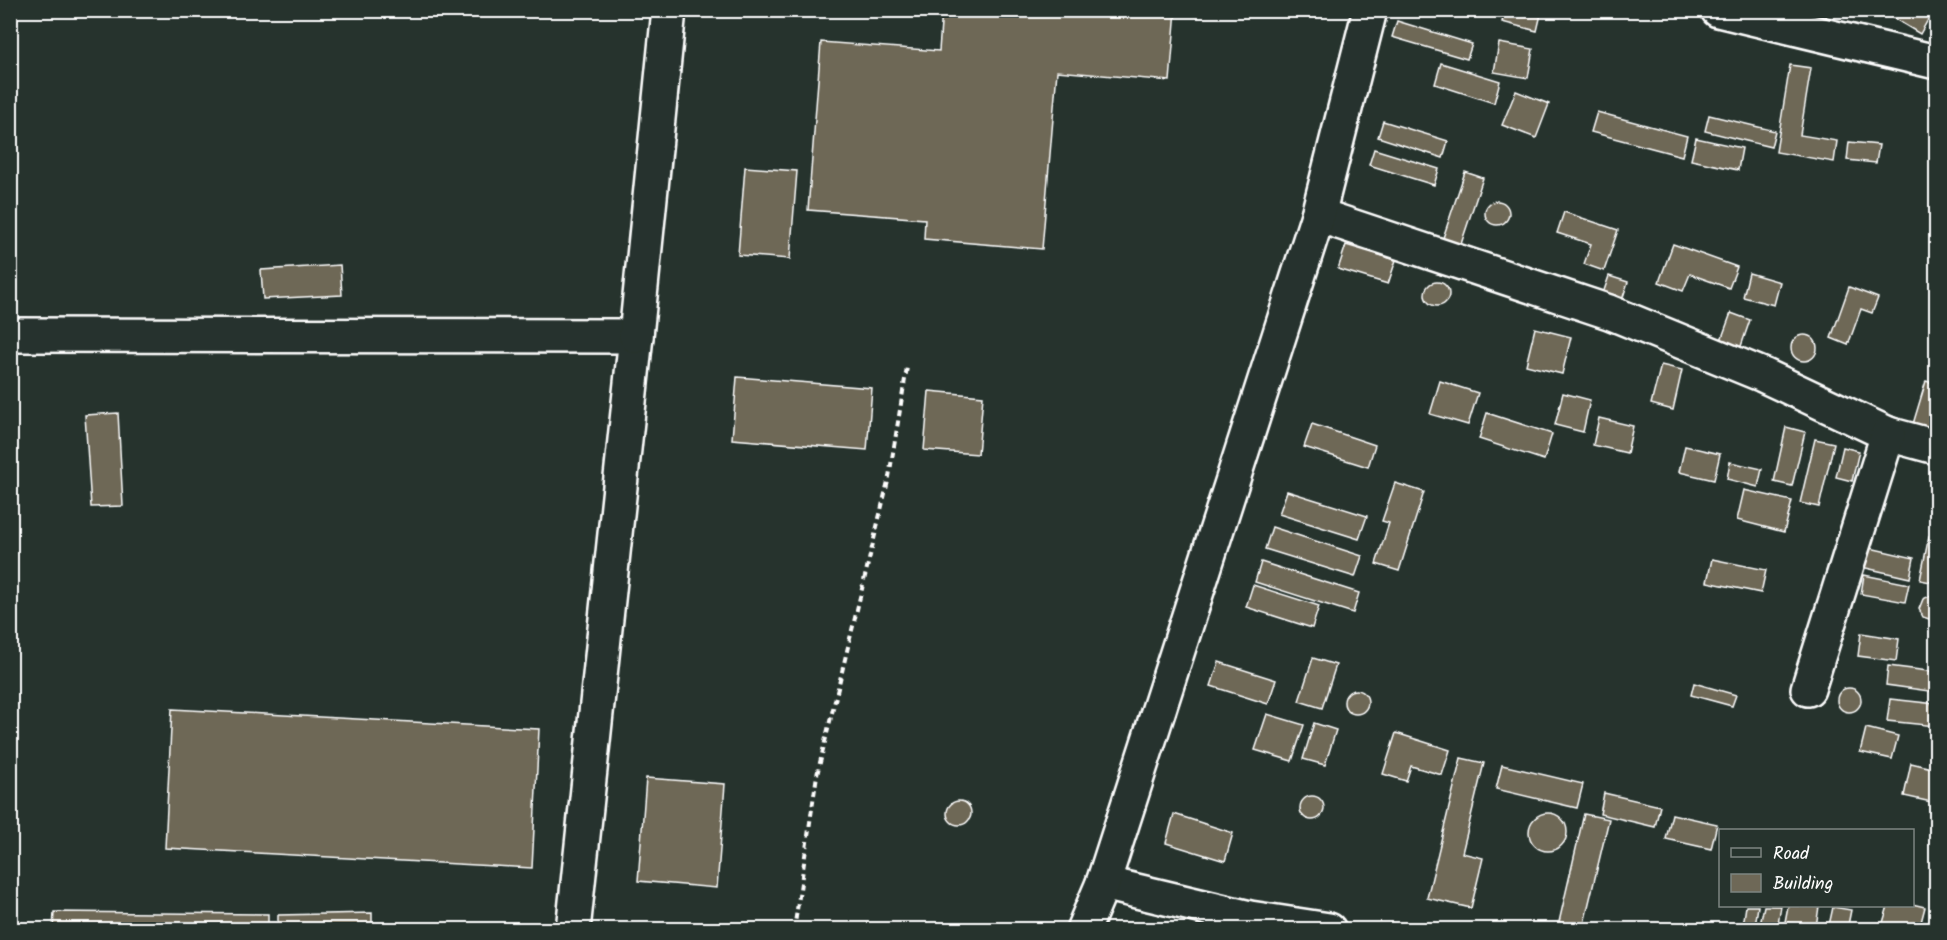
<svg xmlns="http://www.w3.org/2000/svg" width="1947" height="940" viewBox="0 0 1947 940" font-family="Kalam,sans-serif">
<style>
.building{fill:#6e6857;stroke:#fff;stroke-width:1.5}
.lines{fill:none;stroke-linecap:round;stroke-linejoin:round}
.minor-casing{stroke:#fff;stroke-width:38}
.path{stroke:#fff;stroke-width:4;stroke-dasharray:6 4.5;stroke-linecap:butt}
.minor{stroke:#26332d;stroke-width:33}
</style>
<rect width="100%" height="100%" fill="#26332d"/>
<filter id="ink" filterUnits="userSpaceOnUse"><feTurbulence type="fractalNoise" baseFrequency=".0167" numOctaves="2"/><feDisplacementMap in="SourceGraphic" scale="12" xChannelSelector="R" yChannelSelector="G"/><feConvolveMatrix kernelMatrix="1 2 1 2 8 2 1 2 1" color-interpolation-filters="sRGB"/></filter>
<g filter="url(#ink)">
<!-- building -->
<g class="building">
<polygon points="942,10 1176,10 1170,81 1057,71 1042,249 924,239 925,219 808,210 821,42 939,51"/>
<polygon points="1505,10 1542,10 1537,31 1502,22"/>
<polygon points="1805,10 1829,10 1819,32 1800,24"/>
<polygon points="1880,10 1920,10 1930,16 1920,34"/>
<polygon points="1397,21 1472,44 1467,59 1392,37"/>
<polygon points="1499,43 1533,49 1528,78 1494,72"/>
<polygon points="1441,63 1500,81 1494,103 1435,84"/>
<polygon points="1790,65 1811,68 1800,135 1837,141 1834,162 1776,152"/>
<polygon points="1516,91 1549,104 1536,138 1502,125"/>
<polygon points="1597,112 1687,136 1682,156 1591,132"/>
<polygon points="1709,115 1775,131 1771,147 1705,131"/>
<polygon points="1383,121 1448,141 1443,158 1378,137"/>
<polygon points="1696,138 1742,148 1738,170 1691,160"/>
<polygon points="1849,142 1879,145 1876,163 1847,160"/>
<polygon points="1374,149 1439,169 1434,185 1369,165"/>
<polygon points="745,167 797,171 790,259 738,255"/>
<polygon points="1465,172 1483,178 1458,253 1440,247"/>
<circle cx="1497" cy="213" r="12"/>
<polygon points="1564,212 1618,230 1604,271 1584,264 1591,244 1557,233"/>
<polygon points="1673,244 1737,267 1729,288 1690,274 1683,291 1659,282"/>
<polygon points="1346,245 1396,260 1388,284 1338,269"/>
<polygon points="340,265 342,295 263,299 261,270"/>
<polygon points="1749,273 1780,282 1774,305 1743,297"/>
<polygon points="1609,276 1628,282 1617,315 1598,308"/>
<circle cx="1437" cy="294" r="12"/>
<polygon points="1849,287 1878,298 1872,313 1861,309 1848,345 1831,338"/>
<polygon points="1731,313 1750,320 1737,358 1717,351"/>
<polygon points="1535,328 1571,337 1562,374 1526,365"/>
<circle cx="1804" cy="348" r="13"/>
<polygon points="1661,365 1682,370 1673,410 1651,404"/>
<polygon points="737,377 872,388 867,450 732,439"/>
<polygon points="1440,381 1478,393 1468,425 1430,414"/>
<polygon points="1926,381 1936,384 1936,406 1926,439 1910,434"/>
<polygon points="929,391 983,396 978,454 924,450"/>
<polygon points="1563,393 1590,400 1583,432 1555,425"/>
<polygon points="118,413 123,506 91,507 85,415"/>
<polygon points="1487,413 1552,434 1544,460 1479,439"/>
<polygon points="1599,418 1633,426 1627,453 1593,445"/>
<polygon points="1312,424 1375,445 1368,467 1304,447"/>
<polygon points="1786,427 1805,432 1792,486 1774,482"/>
<polygon points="1815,439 1834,443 1819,507 1800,503"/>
<polygon points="1685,446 1720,454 1714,480 1679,472"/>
<polygon points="1843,447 1859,451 1852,481 1836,477"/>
<polygon points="1730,462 1762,469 1758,487 1727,479"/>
<polygon points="1395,483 1424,492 1399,571 1376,564 1389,523 1382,521"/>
<polygon points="1744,490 1792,501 1784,532 1737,520"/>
<polygon points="1287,491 1367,516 1359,539 1279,514"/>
<polygon points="1272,527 1362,556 1355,577 1265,549"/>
<polygon points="1929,536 1936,538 1936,583 1920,580"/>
<polygon points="1861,546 1914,558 1910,578 1857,566"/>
<polygon points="1712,559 1766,570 1761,593 1707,582"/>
<polygon points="1261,562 1359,593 1353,613 1255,582"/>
<polygon points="1864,575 1909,584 1905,602 1861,594"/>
<polygon points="1253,585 1319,606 1312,628 1246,607"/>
<polygon points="1932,595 1936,596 1936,619 1932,620 1923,617 1919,609 1923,599"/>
<polygon points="1861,633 1899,639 1896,661 1858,656"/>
<polygon points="1313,658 1336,665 1322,708 1299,701"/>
<polygon points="1219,662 1276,680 1268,704 1211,686"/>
<polygon points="1888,666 1936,672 1936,692 1886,685"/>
<polygon points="1694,683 1736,695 1732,706 1691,695"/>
<circle cx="1849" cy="700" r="12"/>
<circle cx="1356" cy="702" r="12"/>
<polygon points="1890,699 1936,704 1936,726 1887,721"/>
<polygon points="172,709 539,729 532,868 165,848"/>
<polygon points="1267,714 1304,725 1292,761 1255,750"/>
<polygon points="1314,723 1336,730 1325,765 1303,759"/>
<polygon points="1866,728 1898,736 1892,759 1860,752"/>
<polygon points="1396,733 1450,750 1442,775 1411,766 1406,781 1383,774"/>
<polygon points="1461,758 1484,763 1462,853 1483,858 1471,908 1427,898"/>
<polygon points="1911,763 1936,769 1936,803 1904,796"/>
<polygon points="1502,765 1583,784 1577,808 1496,789"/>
<polygon points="646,778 725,784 717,888 638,881"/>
<polygon points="1604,793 1660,806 1655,827 1600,814"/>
<circle cx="1312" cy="808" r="12"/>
<circle cx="959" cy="813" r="12"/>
<circle cx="1548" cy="832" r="19"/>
<polygon points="1174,814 1233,833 1225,861 1166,843"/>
<polygon points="1584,814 1609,819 1583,928 1559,922"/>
<polygon points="1672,814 1717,824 1711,849 1666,839"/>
<polygon points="1912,904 1925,907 1919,930 1895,930 1882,926 1888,906"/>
<polygon points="1746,906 1758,906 1755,927 1743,926"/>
<polygon points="1764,906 1781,906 1777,930 1759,930"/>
<polygon points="1788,906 1819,906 1816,927 1785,922"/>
<polygon points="1833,907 1851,910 1847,930 1828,930"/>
<polygon points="54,912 268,914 268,930 53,930"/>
<polygon points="372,913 372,930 278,930 278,915"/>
</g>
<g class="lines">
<defs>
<g id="minor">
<polyline points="1718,10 1936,62"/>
<polyline points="1318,215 1609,312 1763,375 1888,434 1936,447"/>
<polyline points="10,335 636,336 573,930"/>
<polyline points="636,336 669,10"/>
<polyline points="1808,689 1888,434"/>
<polyline points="1103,883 1250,918 1329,930"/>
<polyline points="1083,930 1103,883 1318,215 1370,10"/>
</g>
</defs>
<!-- minor casing -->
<use href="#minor" class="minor-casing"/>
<!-- path -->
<polyline class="path" points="794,930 817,775 889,477 907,367"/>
<!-- minor -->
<use href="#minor" class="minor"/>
</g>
</g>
<!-- margin -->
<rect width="1947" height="940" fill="none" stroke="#26332d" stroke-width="36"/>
<rect x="18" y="18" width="1911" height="904" fill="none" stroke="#fff" stroke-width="2" filter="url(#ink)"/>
<!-- legend -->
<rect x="1719" y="829" width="195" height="78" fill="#26332d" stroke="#7d8581" stroke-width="1.5"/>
<rect x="1731" y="848" width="30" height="9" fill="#26332d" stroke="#7d8581" stroke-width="1.5"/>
<text x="1773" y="859" font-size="18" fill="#ffffff">Road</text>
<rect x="1731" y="874" width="30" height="18" fill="#6e6857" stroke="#7d8581" stroke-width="1.5"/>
<text x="1773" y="889" font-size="18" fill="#ffffff">Building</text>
</svg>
